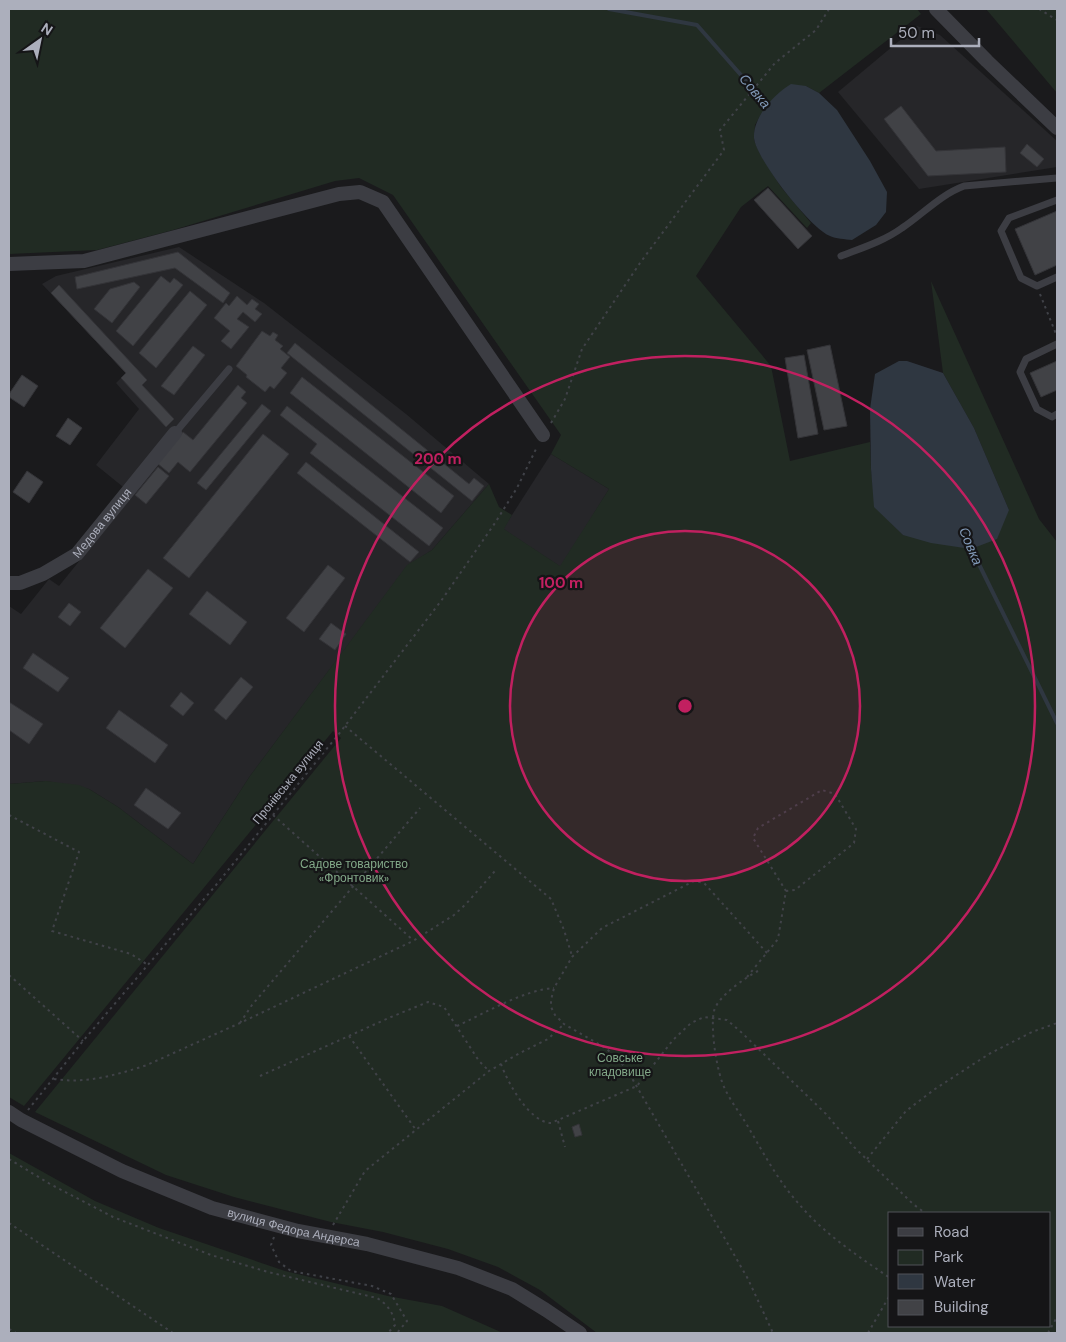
<svg xmlns="http://www.w3.org/2000/svg" width="1066" height="1342" viewBox="0 0 1066 1342" font-family="'DM Sans',sans-serif">
<style>
.built{fill:#262629}
.green{fill:#212b23;fill-rule:evenodd}
.water{fill:#2f3741}
.lines{fill:none;stroke-linecap:round;stroke-linejoin:round}
.stream{stroke:#2f3741;stroke-width:4}
.building{fill:#414246;stroke:#343438}
.path{stroke:#404248;stroke-width:2;stroke-dasharray:2.5 4;stroke-linecap:butt}
.service{stroke:#3c3d43;stroke-width:7}
.minor{stroke:#3c3d43;stroke-width:14}
.ring{fill:none;stroke:#c12060;stroke-width:2.5}
.labels{text-anchor:middle;dominant-baseline:central;stroke-width:4.5;stroke-linejoin:round;paint-order:stroke}
.street-label{font-size:12px;fill:#acafbc;stroke:#151517}
.park-label{font-size:12px;fill:#82a888;stroke:#151517}
.water-label{font-size:14px;font-style:italic;fill:#829ab8;stroke:#151517}
.centre{fill:#c12060;stroke:#151517;stroke-width:2.5}
.ring-label{font-size:15px;text-anchor:middle;font-weight:bold;fill:#c12060;stroke:#151517;stroke-width:4.5;stroke-linejoin:round;paint-order:stroke}
</style>
<rect width="100%" height="100%" fill="#1a1a1c"/>
<!-- built -->
<g class="built">
<polygon points="917,26 940,35 1057,141 1057,167 919,189 838,92"/>
<polygon points="179,247 264,303 406,414 489,484 432,550 407,566 250,776 193,864 118,807 89,789 46,781 9,784 9,606 21,614 49,579 59,586 133,495 96,465 139,409 116,383 126,373 42,284 56,276"/>
<polygon points="551,454 609,489 561,567 503,529"/>
</g>
<!-- green -->
<g class="green">
<path d="M9,9h908l4,5 -102,79 -13,-7 -45,28 -6,11 -1,15 6,14 21,33 30,36 -4,5 -39,-42 -27,21 -45,69 75,90 19,95 80,-19 1,27 4,38 28,28 106,-25 -35,-82 -31,-55 -12,-92 108,238 18,23v791h-460l-57,-43 -42,-23 -50,-18 -65,-17 -52,-10 -97,-25 -68,-22 -131,-63 306,-374 -8,-7 -309,375 -15,-9v-313l37,-3 33,4 10,4 29,18 75,57 57,-88 157,-211 25,-15 57,-66 10,23 13,8 -8,14 56,37 49,-77 -58,-35 10,-19 -168,-240 -34,-17 -24,3 -162,49 -76,20 -88,4zM890,1213h160v113h-160z"/>
<polygon points="986,9 1057,9 1057,93"/>
<polygon points="9,1153 95,1201 159,1228 285,1271 388,1296 442,1306 503,1333 9,1333"/>
</g>
<!-- water -->
<g class="water">
<path d="M791,84l15,2 13,7 18,17 33,51 17,31 -1,20 -10,13 -24,15c-7,-1 -16,-1 -22,-4 -20,-8 -74,-77 -76,-98 -1,-21 20,-44 37,-54z"/>
<polygon points="899,361 907,361 943,373 974,428 1009,510 997,539 971,549 931,543 903,535 874,507 871,469 870,409 875,374"/>
</g>
<g class="lines">
<!-- stream -->
<g class="stream">
<polyline points="609,9 697,25 770,108"/>
<polyline points="970,546 1057,723"/>
</g>
</g>
<!-- building -->
<g class="building">
<polygon points="901,106 936,151 1005,147 1006,172 928,176 884,119"/>
<polygon points="1027,144 1044,159 1037,167 1020,153"/>
<polygon points="768,188 812,236 798,249 754,200"/>
<polygon points="1057,211 1057,265 1035,275 1015,229"/>
<polygon points="178,252 230,293 223,303 175,268 77,289 75,277"/>
<polygon points="161,276 170,283 174,278 183,285 133,346 116,331"/>
<polygon points="134,282 140,287 112,323 94,309 110,289"/>
<polygon points="59,285 147,380 142,385 174,419 166,427 121,378 126,373 51,293"/>
<polygon points="190,291 207,305 156,368 139,353"/>
<polygon points="237,296 247,305 252,299 259,304 255,309 262,314 255,322 243,312 237,319 249,327 231,349 221,341 230,331 214,318 226,303 229,306"/>
<polygon points="262,331 270,336 273,332 278,335 275,340 283,346 280,349 290,357 281,368 287,373 274,389 270,386 265,392 246,377 247,375 236,366"/>
<polygon points="295,343 469,484 474,478 484,486 472,501 287,353"/>
<polygon points="830,345 847,426 824,430 807,350"/>
<polygon points="193,346 205,355 174,395 161,386"/>
<polygon points="804,355 818,434 798,438 785,358"/>
<polygon points="1057,361 1057,390 1041,397 1030,373"/>
<polygon points="22,375 38,386 24,407 9,397 9,394"/>
<polygon points="302,377 454,496 441,513 290,393"/>
<polygon points="238,385 246,392 241,398 247,403 190,472 178,462 169,473 157,463 183,432 193,440"/>
<polygon points="262,404 271,411 206,490 197,483"/>
<polygon points="287,406 443,528 429,546 310,453 317,444 280,415"/>
<polygon points="68,418 82,428 70,445 56,436"/>
<polygon points="263,434 289,454 189,578 163,558"/>
<polygon points="306,462 419,552 410,562 297,473"/>
<polygon points="158,467 169,476 146,504 135,495"/>
<polygon points="27,471 43,482 29,503 13,492"/>
<polygon points="328,565 345,578 304,632 286,618"/>
<polygon points="148,569 173,588 125,648 100,628"/>
<polygon points="207,591 247,622 230,645 189,614"/>
<polygon points="69,603 81,612 70,626 58,617"/>
<polygon points="331,623 346,634 335,650 319,639"/>
<polygon points="33,653 69,678 58,692 23,668"/>
<polygon points="241,677 253,687 226,720 214,710"/>
<polygon points="181,692 194,703 183,716 170,706"/>
<polygon points="9,702 43,724 29,744 9,730"/>
<polygon points="119,710 168,745 155,763 106,728"/>
<polygon points="146,788 181,813 168,829 134,805"/>
<polygon points="579,1124 582,1135 575,1137 572,1127"/>
</g>
<g class="lines">
<!-- path -->
<g class="path">
<polyline points="1039,9 1057,20"/>
<polyline points="1040,294 1056,334"/>
<polyline points="551,423 565,399 582,349 640,263 724,150 720,130 775,63 816,30 829,9"/>
<polyline points="345,726 551,899 564,930 572,956"/>
<polyline points="9,815 79,852 52,931 131,954 148,965"/>
<polyline points="273,815 413,940"/>
<polyline points="767,953 704,883 694,881 602,928 572,957 554,988 551,1000 551,1007 555,1015 564,1024 607,1049 626,1068 732,1251 748,1279 773,1333"/>
<path d="M758,971c-13,7 -40,25 -44,40 -4,17 3,63 11,78 6,13 15,24 22,36 16,27 31,56 52,79 25,30 59,52 91,74"/>
<polyline points="9,975 83,1041"/>
<polyline points="747,977 778,939 786,891 753,838 758,828 822,790 835,794 856,829 854,843 795,890 786,891"/>
<polyline points="240,1023 252,1005 420,808"/>
<path d="M457,1026c28,-13 67,-36 97,-38"/>
<polyline points="349,1036 416,1130"/>
<path d="M501,1064c7,19 28,58 50,59l86,-37 36,-46 18,-17 13,-6 23,3 14,12 85,82 28,33 59,57 12,9"/>
<polyline points="260,1076 391,1017 428,1002 444,1007 479,1061 489,1071"/>
<path d="M54,1079c32,5 62,-4 93,-14l93,-42 173,-82 41,-26 12,-11 29,-33"/>
<polyline points="28,1110 83,1041 216,885 338,735 441,601 495,523 517,488 537,447"/>
<polyline points="558,1121 565,1147"/>
<path d="M9,1159l41,25 63,33 98,38 57,17 109,26c10,6 17,15 18,27l-7,8"/>
<polyline points="867,1159 906,1111 935,1089 989,1054 1032,1032 1057,1023"/>
<polyline points="9,1223 173,1333"/>
<polyline points="333,1225 365,1171 489,1071 520,1053 548,1039 564,1024"/>
<polyline points="274,1237 271,1245 279,1262 291,1271 372,1286 391,1294 407,1321 397,1333"/>
<polyline points="9,1329 16,1333"/>
<polyline points="868,1333 890,1295"/>
<polyline points="1048,1333 1057,1317"/>
</g>
<!-- service -->
<g class="service">
<polyline points="1057,200 1009,218 1001,231 1021,278 1037,286 1057,277"/>
<path d="M841,256c21,-8 43,-15 61,-28 21,-14 38,-33 62,-42l93,-8"/>
<polyline points="1057,344 1026,359 1020,372 1037,409 1052,417 1057,414"/>
<polyline points="175,433 229,369"/>
</g>
<!-- minor -->
<g class="minor">
<polyline points="936,9 987,61 1057,128"/>
<polyline points="9,264 84,261 339,194 360,192 383,202 543,435"/>
<path id="s1" d="M9,583h11l23,-9 34,-20 98,-121"/>
<path id="s2" d="M9,1112l12,8 101,51 90,37 86,23 69,13 91,24 54,21 34,21 34,23"/>
</g>
</g>
<!-- distance rings -->
<circle cx="685" cy="706" r="175" fill="#c12060" fill-opacity=".12"/>
<g class="ring">
<circle cx="685" cy="706" r="175"/>
<circle cx="685" cy="706" r="350"/>
</g>
<g class="labels">
<!-- street labels -->
<g class="street-label">
<text stroke="none"><textPath href="#s1" startOffset="115">Медова вулиця</textPath></text>
<text transform="translate(288 782) rotate(-51)">Пронівська вулиця</text>
<text stroke="none"><textPath href="#s2" startOffset="309">вулиця Федора Андерса</textPath></text>
</g>
<!-- park labels -->
<g class="park-label">
<text x="354" y="864">Садове товариство<tspan x="354" dy="14">«Фронтовик»</tspan></text>
<text x="620" y="1058">Совське<tspan x="620" dy="14">кладовище</tspan></text>
</g>
<!-- water labels -->
<g class="water-label">
<text transform="translate(755 91) rotate(50)">Совка</text>
<text transform="translate(971 546) rotate(67)">Совка</text>
</g>
</g>
<circle cx="685" cy="706" r="8" class="centre"/>
<g class="ring-label">
<text x="438" y="464">200 m</text>
<text x="561" y="588">100 m</text>
</g>
<!-- border -->
<rect width="1066" height="1342" fill="none" stroke="#acafbc" stroke-width="20"/>
<!-- legend -->
<rect x="888" y="1212" width="162" height="115" fill="#151517" stroke="#515359"/>
<rect x="898" y="1228" width="25" height="8" fill="#3c3d43" stroke="#515359"/>
<text x="934" y="1237" font-size="15" fill="#acafbc">Road</text>
<rect x="898" y="1250" width="25" height="15" fill="#212b23" stroke="#515359"/>
<text x="934" y="1262" font-size="15" fill="#acafbc">Park</text>
<rect x="898" y="1274" width="25" height="15" fill="#2f3741" stroke="#515359"/>
<text x="934" y="1287" font-size="15" fill="#acafbc">Water</text>
<rect x="898" y="1300" width="25" height="15" fill="#414246" stroke="#515359"/>
<text x="934" y="1312" font-size="15" fill="#acafbc">Building</text>
<!-- north arrow -->
<g transform="translate(40 40) rotate(33)" stroke="#151517" stroke-width="4" paint-order="stroke">
<path d="M0-4L9 19L0 12L-9 19Z" fill="#acafbc"/>
<text y="-8" font-size="14" font-weight="bold" text-anchor="middle" fill="#acafbc">N</text>
</g>
<!-- scale -->
<path d="M891 38v8h88v-8" fill="none" stroke="#acafbc" stroke-width="2.5"/>
<text x="898" y="38" font-size="15" fill="#acafbc" stroke="#151517" stroke-width="4" paint-order="stroke">50 m</text>
</svg>
